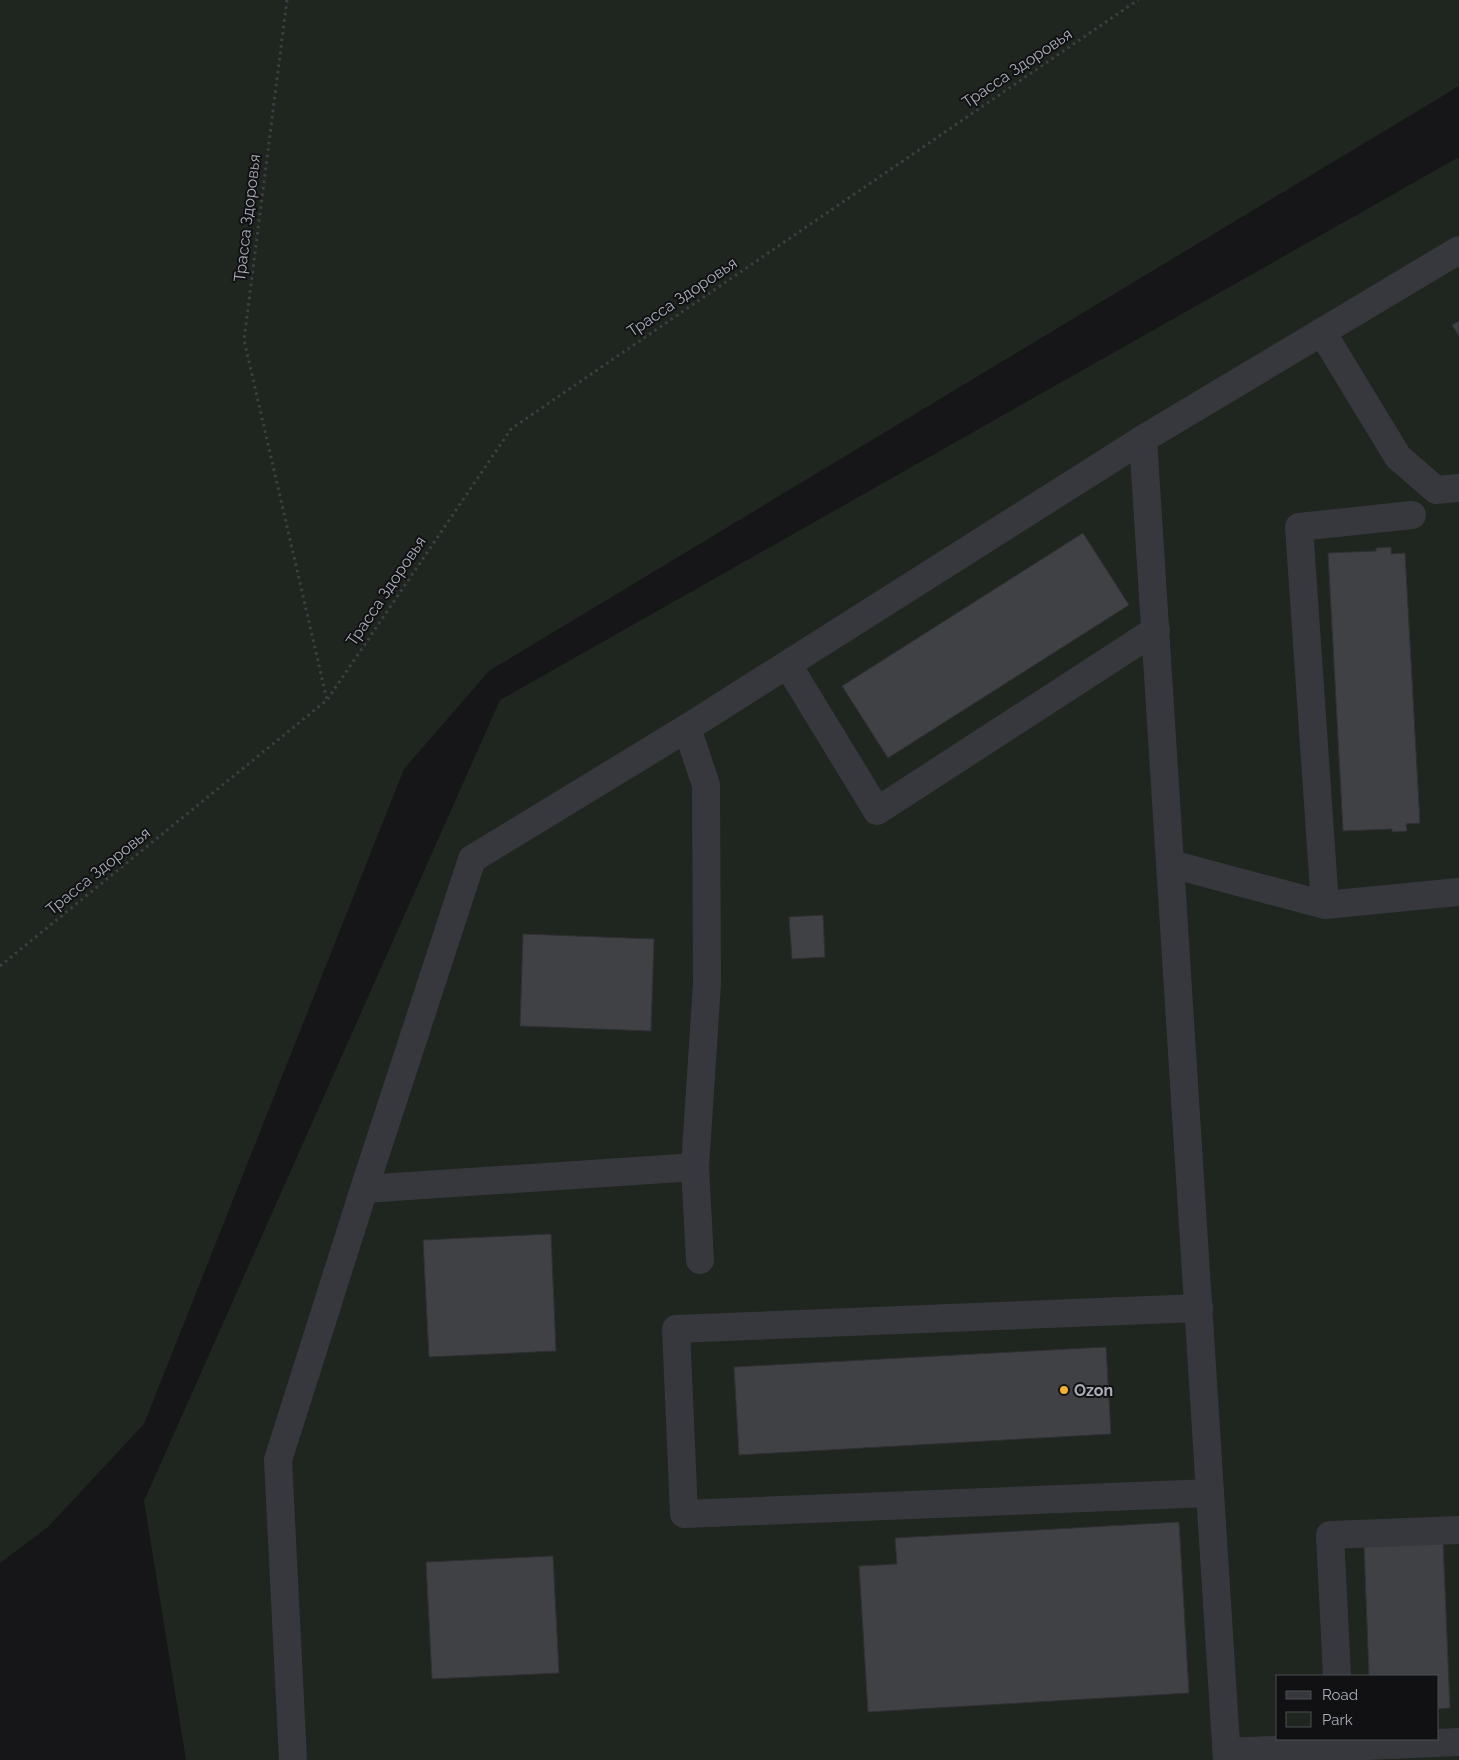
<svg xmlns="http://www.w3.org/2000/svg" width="1459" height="1760" viewBox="0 0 1459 1760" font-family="Raleway,sans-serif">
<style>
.green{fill:#1e261f;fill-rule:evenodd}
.building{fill:#404145;stroke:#303034}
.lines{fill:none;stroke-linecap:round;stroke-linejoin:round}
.path{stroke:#3d3f44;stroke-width:3;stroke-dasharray:2.5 4;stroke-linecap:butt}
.minor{stroke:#37383d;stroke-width:28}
.poi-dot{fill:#f2b134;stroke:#111113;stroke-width:2}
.labels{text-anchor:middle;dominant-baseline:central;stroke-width:4;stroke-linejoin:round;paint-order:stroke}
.street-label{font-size:16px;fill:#a8adb8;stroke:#111113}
.poi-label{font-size:16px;font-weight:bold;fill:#a8adb8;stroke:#111113;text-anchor:start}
</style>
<rect width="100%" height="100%" fill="#161618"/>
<!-- green -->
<g class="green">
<polygon points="0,0 1459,0 1459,86 489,671 404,769 144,1424 48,1527 0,1563"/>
<path d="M1459,157v1603h-1273l-42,-259 356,-801zM1278,1676h160v63h-160z"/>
</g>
<!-- building -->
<g class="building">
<polygon points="1459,321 1459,336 1452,325"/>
<polygon points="1083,533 1129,605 888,758 842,686"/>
<polygon points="1391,547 1391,554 1405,553 1420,823 1406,824 1407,831 1392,832 1392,829 1343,831 1328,553 1376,551 1376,548"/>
<polygon points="823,915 825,957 792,959 789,917"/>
<polygon points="523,934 654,939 651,1031 520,1026"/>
<polygon points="551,1234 556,1351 429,1357 423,1240"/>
<polygon points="1106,1347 1111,1434 739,1455 734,1367"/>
<polygon points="1179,1522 1189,1693 868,1712 859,1566 897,1564 895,1538"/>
<polygon points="1443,1542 1450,1708 1438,1709 1438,1676 1369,1676 1364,1545"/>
<polygon points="553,1556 559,1673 432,1679 426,1562"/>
</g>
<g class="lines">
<!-- path -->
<g class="path">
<polyline points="287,0 244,340 327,700"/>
<polyline points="0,966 327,700 511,429 1138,0"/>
</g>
<!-- minor -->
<g class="minor">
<polyline points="1322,332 1398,457 1436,490 1459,488"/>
<polyline points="1143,439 1227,1760"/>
<polyline points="788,665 877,811 1156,630"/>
<polyline points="687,728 1143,439 1459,250"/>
<polyline points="1171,864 1325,905 1459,892"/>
<polyline points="1325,905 1299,527 1412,515"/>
<polyline points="695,1167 700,1260"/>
<polyline points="1199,1308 676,1329 684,1514 1210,1493"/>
<polyline points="1337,1676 1330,1535 1459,1530"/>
<polyline points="1227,1752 1459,1742"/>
<polyline points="293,1760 278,1460 364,1189 472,859 687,728 706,785 707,984 695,1167 364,1189"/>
</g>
</g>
<!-- markers -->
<circle class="poi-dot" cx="1064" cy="1390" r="5"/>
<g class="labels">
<!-- street labels -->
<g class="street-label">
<text transform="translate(1017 68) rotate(-34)">Трасса Здоровья</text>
<text transform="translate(247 218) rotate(-83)">Трасса Здоровья</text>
<text transform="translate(682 297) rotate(-34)">Трасса Здоровья</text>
<text transform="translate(386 591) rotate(-56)">Трасса Здоровья</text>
<text transform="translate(98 871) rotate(-39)">Трасса Здоровья</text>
</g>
<!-- poi labels -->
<g class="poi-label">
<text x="1074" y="1390">Ozon</text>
</g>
</g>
<!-- legend -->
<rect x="1276" y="1675" width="162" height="65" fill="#111113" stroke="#4d4f55"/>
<rect x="1286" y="1691" width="25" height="8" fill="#37383d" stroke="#4d4f55"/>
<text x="1322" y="1700" font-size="15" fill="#a8adb8">Road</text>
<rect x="1286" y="1712" width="25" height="15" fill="#1e261f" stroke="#4d4f55"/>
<text x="1322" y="1725" font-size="15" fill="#a8adb8">Park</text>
</svg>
